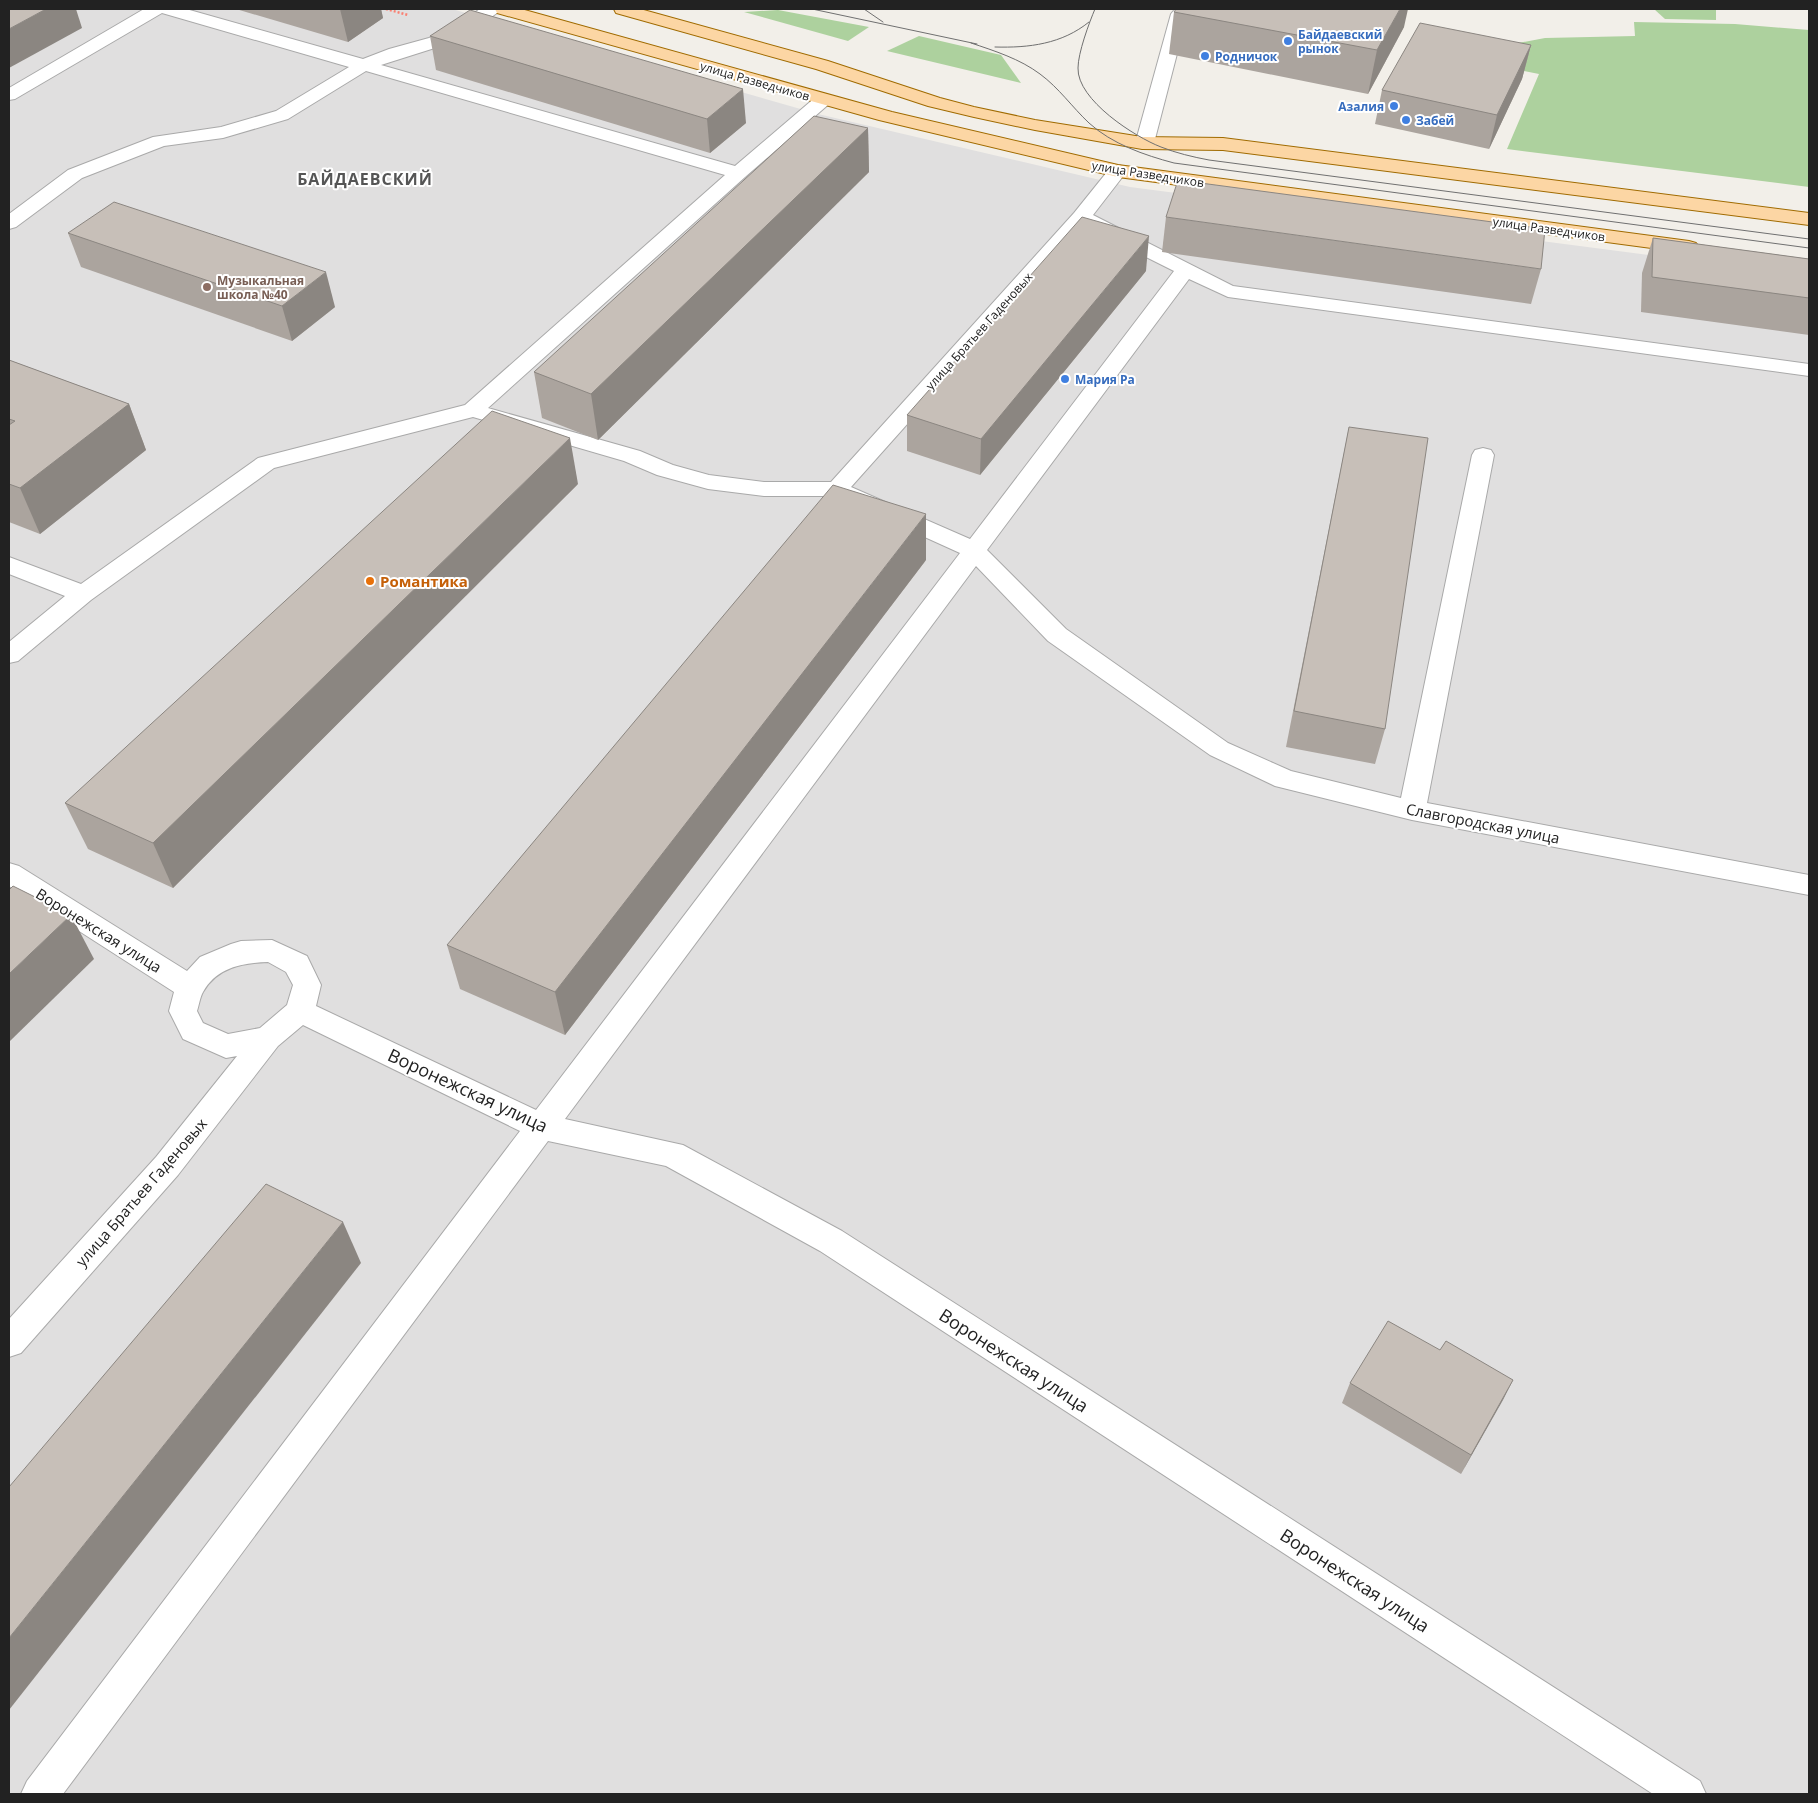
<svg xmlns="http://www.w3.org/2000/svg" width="1818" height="1803" viewBox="0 0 1818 1803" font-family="'Open Sans',sans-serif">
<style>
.residential{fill:#e0dfdf}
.forest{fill:#add19e}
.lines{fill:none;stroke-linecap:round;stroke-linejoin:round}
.minor-casing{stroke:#a9a9a9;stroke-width:2}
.major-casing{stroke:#a06b00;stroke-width:2}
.path{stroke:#fa8072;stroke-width:2.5;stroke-dasharray:2 2;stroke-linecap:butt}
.minor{fill:#fff;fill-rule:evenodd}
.major{fill:#fcd6a4;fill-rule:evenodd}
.tram{stroke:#707070;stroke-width:1}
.wall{fill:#aba49e}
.shaded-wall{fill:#8b8681}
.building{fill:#c7bfb8;stroke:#8b8681}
.shop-dot{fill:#3f7fe0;stroke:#fff;stroke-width:2}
.education-dot{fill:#8d6e63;stroke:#fff;stroke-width:2}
.food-dot{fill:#e8710a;stroke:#fff;stroke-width:2}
.labels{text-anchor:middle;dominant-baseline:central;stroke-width:4;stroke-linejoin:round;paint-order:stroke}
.far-shop-label{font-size:12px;font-weight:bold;fill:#366cbe;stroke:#fff;text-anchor:start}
.far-street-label{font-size:12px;fill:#222;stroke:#fff}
.far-education-label{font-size:12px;font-weight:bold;fill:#785e54;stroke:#fff;text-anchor:start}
.food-label{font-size:15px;font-weight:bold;fill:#c56008;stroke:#fff;text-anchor:start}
.street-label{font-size:15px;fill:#222;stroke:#fff}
.far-district-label{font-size:16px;font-weight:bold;letter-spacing:1px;fill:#555;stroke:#fff}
.near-street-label{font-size:18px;fill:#222;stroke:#fff}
</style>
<rect width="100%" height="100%" fill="#f2efe9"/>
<!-- residential -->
<polygon class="residential" points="9,9 452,9 818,114 1130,187 1809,276 1809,1794 9,1794"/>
<!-- forest -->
<g class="forest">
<polygon points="1654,9 1716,9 1716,20 1665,19"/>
<polygon points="778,10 869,27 848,41 744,12"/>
<polygon points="1634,22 1735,24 1809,30 1809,187 1507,149 1539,74 1448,56 1545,38 1635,36"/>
<polygon points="919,36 1001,55 1021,83 887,51"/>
</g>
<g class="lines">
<defs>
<g id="minor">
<path d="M144,9h42l177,50 26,-10 40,-11 26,-12 25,-17h19l-2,4 -30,21 -26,12 -60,19 354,101 82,-70 6,-1 6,1 3,4 -3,4 -84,73 -257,231 152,43 33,14 36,10 55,7h67l243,-269 37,-46 7,-2 7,2 2,4 -34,44 140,71 576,78v12l-581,-79 -39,-18 -202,271 79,79 162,114 63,28 110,27 71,-343 3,-5 8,-2 8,2 3,5 -67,348 382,72v20l-397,-75 -137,-34 -65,-31 -162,-114 -72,-75 -411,553 118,26 159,86 858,550 6,13h-53l-833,-543 -154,-85 -118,-25 -485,653h-42l6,-13 493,-650 -217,-106 -25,21 -100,129 -157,178 -12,4v-38l147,-162 81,-101 -11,2 -43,-19 -14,-28 5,-19 -165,-106v-23l10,3 168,105 13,-14 31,-13 10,-3 31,-1 35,16 14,29 -5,21 220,104 424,-557 -126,-57h-70l-56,-7 -51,-14 -33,-14 -151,-44 -199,51 -183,132 -73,61 -9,2v-21l56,-46 -56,-22v-17l72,27 177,-126 207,-53 260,-230 -359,-104 -78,48 -65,19 -59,8 -82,32 -66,49 -7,2v-15l59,-44 85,-33 68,-10 55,-16 73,-44 -187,-54 -147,86 -6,1v-12zM1084,226l90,45 -204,268 -119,-52zM268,962l18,10 7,13 -6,20 -27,23 -32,6 -25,-11 -6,-12c2,-6 3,-14 6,-19 14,-25 40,-29 65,-30z"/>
<path d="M1175,9h17l-5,6 -32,124c-5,8 -10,10 -20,8l-2,-4 4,-6 34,-123z"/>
</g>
<g id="major">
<polygon points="495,9 521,9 892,112 1118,165 1689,241 1696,243 1699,247 1696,251 1689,253 1118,177 879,120 497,13"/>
<polygon points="614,9 640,9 828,61 940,98 974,107 1035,120 1142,137 1223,138 1809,213 1809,225 1223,150 1142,149 1035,130 974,117 928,106 816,69 616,13"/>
</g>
</defs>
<!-- minor casing -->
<use href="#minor" class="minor-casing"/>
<!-- major casing -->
<use href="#major" class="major-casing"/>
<!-- path -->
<polyline class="path" points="386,9 408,15"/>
<!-- minor -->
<use href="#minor" class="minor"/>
<!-- major -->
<use href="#major" class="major"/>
<!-- tram -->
<g class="tram">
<polyline points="812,9 977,44"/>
<polyline points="864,9 883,22"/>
<path d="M1095,9c-6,14 -17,44 -17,59 -1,32 57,69 83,79 15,6 32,10 48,13l600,79"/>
<path d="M971,43c24,8 49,16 69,31 19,14 32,33 49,49 23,21 55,32 85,40l635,85"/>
<path d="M995,47c34,1 67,-3 94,-25"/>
</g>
</g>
<!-- wall -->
<g class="wall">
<polygon points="236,9 381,9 383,18 348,42"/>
<polygon points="1174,12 1404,27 1368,94 1169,54"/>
<polygon points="430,36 746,123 710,153 436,70"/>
<polygon points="1531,45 1522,79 1489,149 1375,124 1382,90"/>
<polygon points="868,128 869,172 598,440 542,418 534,372"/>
<polygon points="1166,217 1541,269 1531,304 1162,252"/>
<polygon points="68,233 335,307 292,341 81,267"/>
<polygon points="1653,238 1809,259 1809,335 1641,312 1642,273"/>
<polygon points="1146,271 980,475 907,451 907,415"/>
<polygon points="9,360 129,404 146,450 40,534 9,522"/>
<polygon points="1349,427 1385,729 1375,764 1286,747"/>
<polygon points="578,484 173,888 88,849 65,803"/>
<polygon points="926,560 565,1035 460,989 447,945"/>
<polygon points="1440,1350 1513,1380 1461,1474 1342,1403 1350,1383"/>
</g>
<!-- shaded-wall -->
<g class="shaded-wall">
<polygon points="46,9 76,9 82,28 9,68 9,29"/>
<polygon points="340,9 381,9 383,18 348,42"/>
<polygon points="1400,9 1408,9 1404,27 1368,94 1377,50"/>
<polygon points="1531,45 1522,79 1489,149 1497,115"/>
<polygon points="743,89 746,123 710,153 707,119"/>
<polygon points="868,128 869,172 598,440 591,394"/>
<polygon points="1149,236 1146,271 980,475 981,439"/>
<polygon points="326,272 335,307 292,341 282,306"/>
<polygon points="129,404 146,450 40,534 20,488"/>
<polygon points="570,438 578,484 173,888 153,843"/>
<polygon points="926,514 926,560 565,1035 555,992"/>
<polygon points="71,915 94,959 9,1042 9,974"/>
<polygon points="343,1222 361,1263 9,1710 9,1638"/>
<polygon points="1513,1380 1503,1400 1461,1474 1471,1455"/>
</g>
<!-- building -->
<g class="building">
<polygon points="9,9 46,9 9,29"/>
<polygon points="1176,9 1400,9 1377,50 1174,12"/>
<polygon points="470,10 743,89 707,119 430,36"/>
<polygon points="1420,23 1531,45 1497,115 1382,90"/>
<polygon points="814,116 868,128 591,394 534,372"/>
<polygon points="1178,180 1545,229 1541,269 1166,217"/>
<polygon points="114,202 326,272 282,306 68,233"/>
<polygon points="1082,217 1149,236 981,439 907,415"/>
<polygon points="1653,238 1809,259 1809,298 1652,277"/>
<polygon points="9,360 129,404 20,488 9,484 9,425 15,421 9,419"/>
<polygon points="492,411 570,438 153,843 65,803"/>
<polygon points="1349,427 1428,438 1385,729 1294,711"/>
<polygon points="833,485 926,514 555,992 447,945"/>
<polygon points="13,886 71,915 9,974 9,890"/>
<polygon points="266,1184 343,1222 9,1638 9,1487"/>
<polygon points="1388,1321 1440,1350 1446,1341 1513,1380 1471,1455 1350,1383"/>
</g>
<!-- markers -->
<g class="shop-dot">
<circle cx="1288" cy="41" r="5"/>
<circle cx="1205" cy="56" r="5"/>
<circle cx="1394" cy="106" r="5"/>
<circle cx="1406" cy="120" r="5"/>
<circle cx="1065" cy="379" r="5"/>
</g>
<circle class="education-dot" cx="207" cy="287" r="5"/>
<circle class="food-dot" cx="370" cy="581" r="5"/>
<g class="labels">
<!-- far-shop labels -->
<g class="far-shop-label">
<text x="1298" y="34">Байдаевский<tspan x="1298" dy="14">рынок</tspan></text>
<text x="1215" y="56">Родничок</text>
<text x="1384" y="106" text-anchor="end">Азалия</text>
<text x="1416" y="120">Забей</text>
<text x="1075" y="379">Мария Ра</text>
</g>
<!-- far-street labels -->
<g class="far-street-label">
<text transform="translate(755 81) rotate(16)">улица Разведчиков</text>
<text transform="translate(1148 174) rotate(9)">улица Разведчиков</text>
<text transform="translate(1549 229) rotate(8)">улица Разведчиков</text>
<text transform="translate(979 331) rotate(-48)">улица Братьев Гаденовых</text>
</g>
<!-- far-education labels -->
<g class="far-education-label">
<text x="217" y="280">Музыкальная<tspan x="217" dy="14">школа №40</tspan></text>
</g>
<!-- food labels -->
<g class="food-label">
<text x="380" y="581">Романтика</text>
</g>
<!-- street labels -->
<g class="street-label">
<text transform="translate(1483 823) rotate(11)">Славгородская улица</text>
<text transform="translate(99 930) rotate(32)">Воронежская улица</text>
<text transform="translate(141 1192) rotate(-49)">улица Братьев Гаденовых</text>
</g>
<!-- far-district labels -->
<g class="far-district-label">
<text x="365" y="179">БАЙДАЕВСКИЙ</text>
</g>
<!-- near-street labels -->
<g class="near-street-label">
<text transform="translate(468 1090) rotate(25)">Воронежская улица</text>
<text transform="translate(1014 1360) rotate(33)">Воронежская улица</text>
<text transform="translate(1355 1580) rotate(33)">Воронежская улица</text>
</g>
</g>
<!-- border -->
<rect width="1818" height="1803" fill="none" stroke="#222222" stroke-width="20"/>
</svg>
